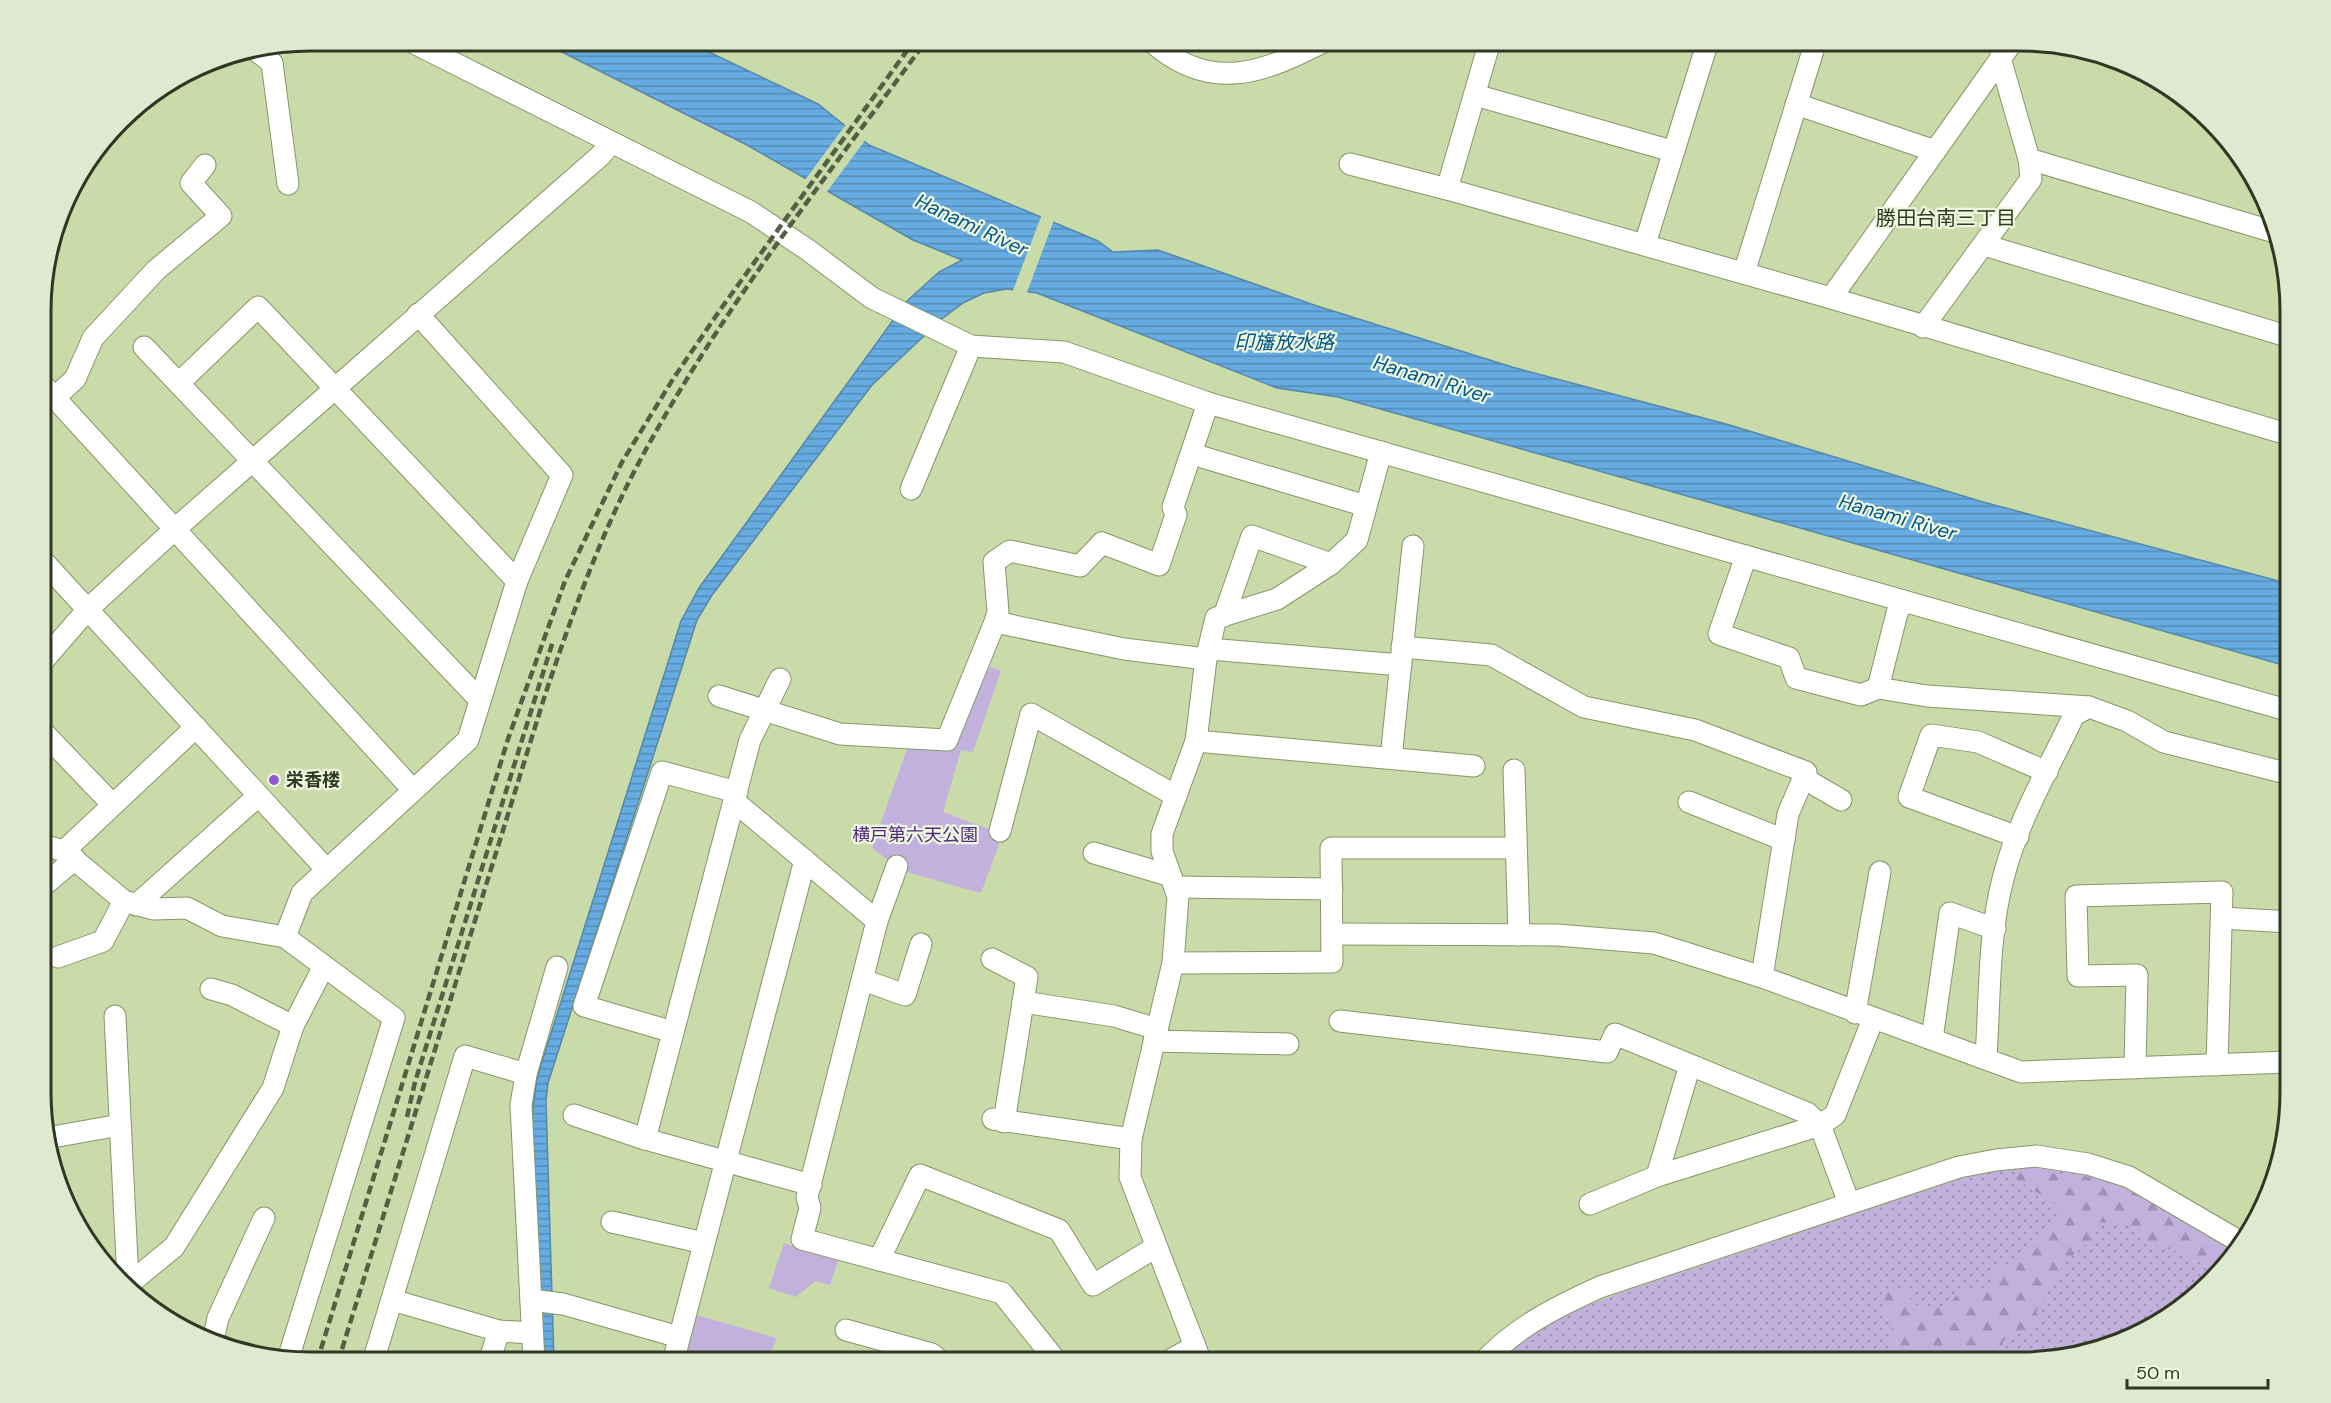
<svg xmlns="http://www.w3.org/2000/svg" width="2331" height="1403" viewBox="0 0 2331 1403" font-family="'DM Sans','Noto Sans JP',sans-serif">
<style>
.grass{fill:url(#grass-dots)}
.forest{fill:url(#forest-firs)}
.park{fill:#c3b1dd}
.water{fill:url(#water-rules);stroke:#5688a8;stroke-width:1.5}
.pier{fill:#c9dba8}
.lines{fill:none;stroke-linecap:round;stroke-linejoin:round}
.minor-casing{stroke:#869767;stroke-width:23}
.minor{stroke:#fff;stroke-width:21}
.rail{stroke:#555f43;stroke-width:4.5;stroke-dasharray:9 4.5;stroke-linecap:butt}
.poi-dot{fill:#9258cf;stroke:#eef8de;stroke-width:2}
.labels{text-anchor:middle;dominant-baseline:central;stroke-width:4.5;stroke-linejoin:round;paint-order:stroke}
.poi-label{font-size:18px;font-weight:bold;fill:#303723;stroke:#eef8de;text-anchor:start}
.park-label{font-size:18px;fill:#53297c;stroke:#eef8de}
.neighbourhood-label{font-size:20px;fill:#303723;stroke:#eef8de}
.water-label{font-size:20px;font-style:italic;fill:#005689;stroke:#eef8de}
.rim{fill:none;stroke:#303723;stroke-width:3}
</style>
<defs>
<pattern id="grass-dots" width="8" height="8" patternUnits="userSpaceOnUse" patternTransform="scale(1.5)"><rect width="8" height="8" fill="#c3b1dd"/><path d="M2 2h.1M6 6h.1" fill="none" stroke="#9f91b3" stroke-width="1.8" stroke-linecap="round"/></pattern>
<pattern id="forest-firs" width="22" height="20" patternUnits="userSpaceOnUse" patternTransform="scale(1.5)"><rect width="22" height="20" fill="#c3b1dd"/><path d="M5 1l3.5 6h-7zM16 11l3.5 6h-7z" fill="#9f91b3"/></pattern>
<pattern id="water-rules" width="6" height="5" patternUnits="userSpaceOnUse" patternTransform="scale(1.5)"><rect width="6" height="5" fill="#66abe1"/><path d="M0 2.5h6" fill="none" stroke="#548cb6"/></pattern>
</defs>
<rect width="100%" height="100%" fill="#c9dba8"/>
<!-- grass -->
<path class="grass" d="M2037,1167l48,7 53,18 98,58 -25,33 -56,43 -118,36h-540c35,-36 85,-55 131,-72l338,-113 33,-8z"/>
<!-- forest -->
<path class="forest" d="M2018,1170l67,6 53,17 17,13 80,46 -22,28c-8,-29 -50,-28 -72,-41 -5,-4 -9,-10 -13,-14l-28,-3 -9,18 -25,21 -30,51 5,9 -37,19 -9,22h-97l-7,-17 3,-14 -13,-22 7,-18 15,-4 12,18 32,2 17,-21 11,3 17,-3 3,-18 19,-6 40,-37 6,-18 -44,-28z"/>
<!-- park -->
<g class="park">
<polygon points="991,667 1001,671 973,752 961,750 943,812 1003,834 981,893 903,871 872,848 908,746 954,747 978,683"/>
<polygon points="784,1243 838,1261 830,1285 815,1281 796,1297 769,1288"/>
<polygon points="696,1315 777,1338 767,1362 685,1362"/>
</g>
<!-- water -->
<polygon class="water" points="540,41 686,41 818,104 869,145 1098,241 1113,252 1158,250 1317,306 1512,367 1726,424 1983,502 2290,584 2290,667 1338,397 1277,388 1037,293 1007,289 984,293 963,303 943,318 872,385 712,595 697,620 548,1083 546,1101 554,1362 543,1362 532,1117 537,1078 681,621 699,588 907,301 939,272 962,260 913,240 747,145"/>
<!-- pier -->
<g class="pier">
<polygon points="847,123 866,139 826,193 805,180"/>
<polygon points="1042,214 1054,220 1026,295 1012,293"/>
</g>
<g class="lines">
<defs>
<g id="minor">
<polyline points="410,41 751,212 808,250 872,298 971,346 1064,352 1208,403 2290,711"/>
<path d="M1151,41c59,53 112,32 174,0"/>
<polyline points="1490,41 1447,189 1831,298 2290,435"/>
<polyline points="257,51 272,63 288,184"/>
<polyline points="2000,58 2029,159 2271,231"/>
<polyline points="1475,95 1672,151"/>
<polyline points="1796,104 1935,151"/>
<polyline points="1350,164 1447,189"/>
<polyline points="1645,244 1708,41"/>
<polyline points="1984,245 2290,337"/>
<polyline points="1744,273 1816,41"/>
<polyline points="1831,298 2013,41"/>
<polyline points="1923,327 2031,179 2029,159"/>
<polyline points="144,347 479,699"/>
<polyline points="179,383 258,307 517,581"/>
<polyline points="43,385 413,790"/>
<polyline points="54,398 75,379 93,338 156,270 221,216 191,183 205,165"/>
<polyline points="1192,454 1366,506"/>
<polyline points="911,489 971,346"/>
<polyline points="1746,556 1719,634 1789,658 1796,678 1861,695 1878,688 1927,696 2089,707 2127,721 2164,742 2290,774"/>
<polyline points="43,561 326,869"/>
<polyline points="1224,616 1252,536 1331,564"/>
<polyline points="995,622 998,612 994,562 1010,551 1080,566 1102,543 1159,565 1176,515 1173,507 1208,403"/>
<polyline points="1402,647 1491,655 1584,707 1695,730 1806,772 1788,814 1762,977"/>
<polyline points="1209,649 1401,665"/>
<polyline points="43,661 88,609 175,529 601,155 610,144"/>
<polyline points="1878,688 1897,613 1903,601"/>
<polyline points="719,696 840,734 947,740 995,622 1124,649 1206,659 1216,618 1277,599 1331,564 1357,540 1381,452"/>
<polyline points="43,732 112,804"/>
<polyline points="1196,741 1474,766"/>
<polyline points="1391,758 1413,546"/>
<polyline points="1514,770 1519,935"/>
<polyline points="1805,779 1841,800"/>
<polyline points="734,801 877,921 807,1197 810,1208 802,1239 1002,1293 1057,1362"/>
<polyline points="1689,802 1784,840"/>
<polyline points="1000,831 1031,714 1176,796"/>
<polyline points="2018,837 1909,797 1931,735 1978,742 2047,772"/>
<polyline points="43,845 64,851 124,901 153,909 187,908 222,926 285,937 394,1018 288,1359"/>
<polyline points="64,851 196,727"/>
<polyline points="1094,853 1171,876"/>
<polyline points="43,886 75,859"/>
<polyline points="1175,887 1332,889"/>
<polyline points="136,905 258,796"/>
<polyline points="2222,918 2290,922"/>
<polyline points="877,921 897,866"/>
<polyline points="1332,934 1557,935 1654,943 1762,977 2021,1072 2290,1062"/>
<polyline points="285,937 302,893 468,740 517,581 562,475 418,314"/>
<polyline points="58,957 103,941 124,901"/>
<polyline points="992,959 1027,977 1004,1122"/>
<polyline points="1173,963 1332,962 1331,848 1515,848"/>
<polyline points="863,980 905,995 921,944"/>
<polyline points="211,989 232,995 293,1026"/>
<polyline points="1023,1002 1114,1016 1157,1029"/>
<polyline points="1855,1013 1880,872"/>
<polyline points="115,1016 128,1281"/>
<polyline points="1340,1021 1607,1052 1615,1034 1807,1113 1820,1125 1849,1203"/>
<polyline points="673,1032 584,1006 662,772 737,792"/>
<polyline points="1932,1039 1950,913 1995,929"/>
<polyline points="1154,1041 1288,1044"/>
<path d="M1986,1057c4,-58 2,-121 17,-178 14,-57 46,-111 71,-164l15,-8"/>
<polyline points="2135,1068 2137,975 2078,976 2076,896 2222,892 2217,1065"/>
<polyline points="574,1115 645,1139 811,1185"/>
<polyline points="993,1119 1131,1139"/>
<polyline points="47,1138 120,1125"/>
<polyline points="645,1139 750,740 780,679"/>
<polyline points="1657,1176 1690,1065"/>
<polyline points="1590,1204 1657,1176 1820,1125 1835,1115 1873,1019"/>
<polyline points="612,1222 704,1243"/>
<polyline points="879,1260 920,1175 1059,1230 1093,1285 1156,1247"/>
<polyline points="130,1283 174,1247 273,1088 293,1026 324,966"/>
<polyline points="392,1300 499,1331 532,1333"/>
<polyline points="531,1300 563,1304 679,1337"/>
<polyline points="846,1330 932,1354 941,1362"/>
<polyline points="213,1341 218,1318 264,1218"/>
<polyline points="373,1362 465,1056 526,1074"/>
<polyline points="489,1362 499,1331"/>
<polyline points="534,1362 521,1105 526,1074 557,967"/>
<polyline points="673,1362 805,860"/>
<polyline points="1167,1362 1195,1346"/>
<polyline points="1201,1362 1130,1177 1131,1139 1173,963 1178,897 1162,851 1162,834 1196,741 1206,659"/>
<path d="M1483,1362c35,-36 71,-54 117,-75l359,-120 37,-7 40,-4 52,8 41,13 113,66"/>
</g>
</defs>
<!-- minor casing -->
<use href="#minor" class="minor-casing"/>
<!-- minor -->
<use href="#minor" class="minor"/>
<!-- rail -->
<g class="rail">
<polyline points="407,1117 415,1082 553,641"/>
<polyline points="317,1362 508,739 565,581 622,462 673,379 720,310 914,41"/>
<path d="M338,1362l207,-667c26,-77 53,-154 91,-227 80,-152 189,-289 290,-427"/>
</g>
</g>
<!-- markers -->
<circle class="poi-dot" cx="274" cy="780" r="6"/>
<g class="labels">
<!-- poi labels -->
<g class="poi-label">
<text x="286" y="780">栄香楼</text>
</g>
<!-- park labels -->
<g class="park-label">
<text x="915" y="835">横戸第六天公園</text>
</g>
<!-- neighbourhood labels -->
<g class="neighbourhood-label">
<text x="1946" y="218">勝田台南三丁目</text>
</g>
<!-- water labels -->
<g class="water-label">
<text transform="translate(972 225) rotate(25)">Hanami River</text>
<text x="1284" y="342">印旛放水路</text>
<text transform="translate(1432 379) rotate(17)">Hanami River</text>
<text transform="translate(1898 517) rotate(16)">Hanami River</text>
</g>
</g>
<!-- crop -->
<path d="M0 0H2331V1403H0ZM311 51H2020A260 260 0 0 1 2280 311V1092A260 260 0 0 1 2020 1352H311A260 260 0 0 1 51 1092V311A260 260 0 0 1 311 51Z" fill="#dfe9cf" fill-rule="evenodd"/>
<path class="rim" d="M311 51H2020A260 260 0 0 1 2280 311V1092A260 260 0 0 1 2020 1352H311A260 260 0 0 1 51 1092V311A260 260 0 0 1 311 51Z"/>
<!-- scale -->
<path d="M2127 1379v9h141v-9" fill="none" stroke="#303723" stroke-width="3"/>
<text x="2136" y="1379" font-size="18" fill="#303723" stroke="#eef8de" stroke-width="4.5" paint-order="stroke">50 m</text>
</svg>
